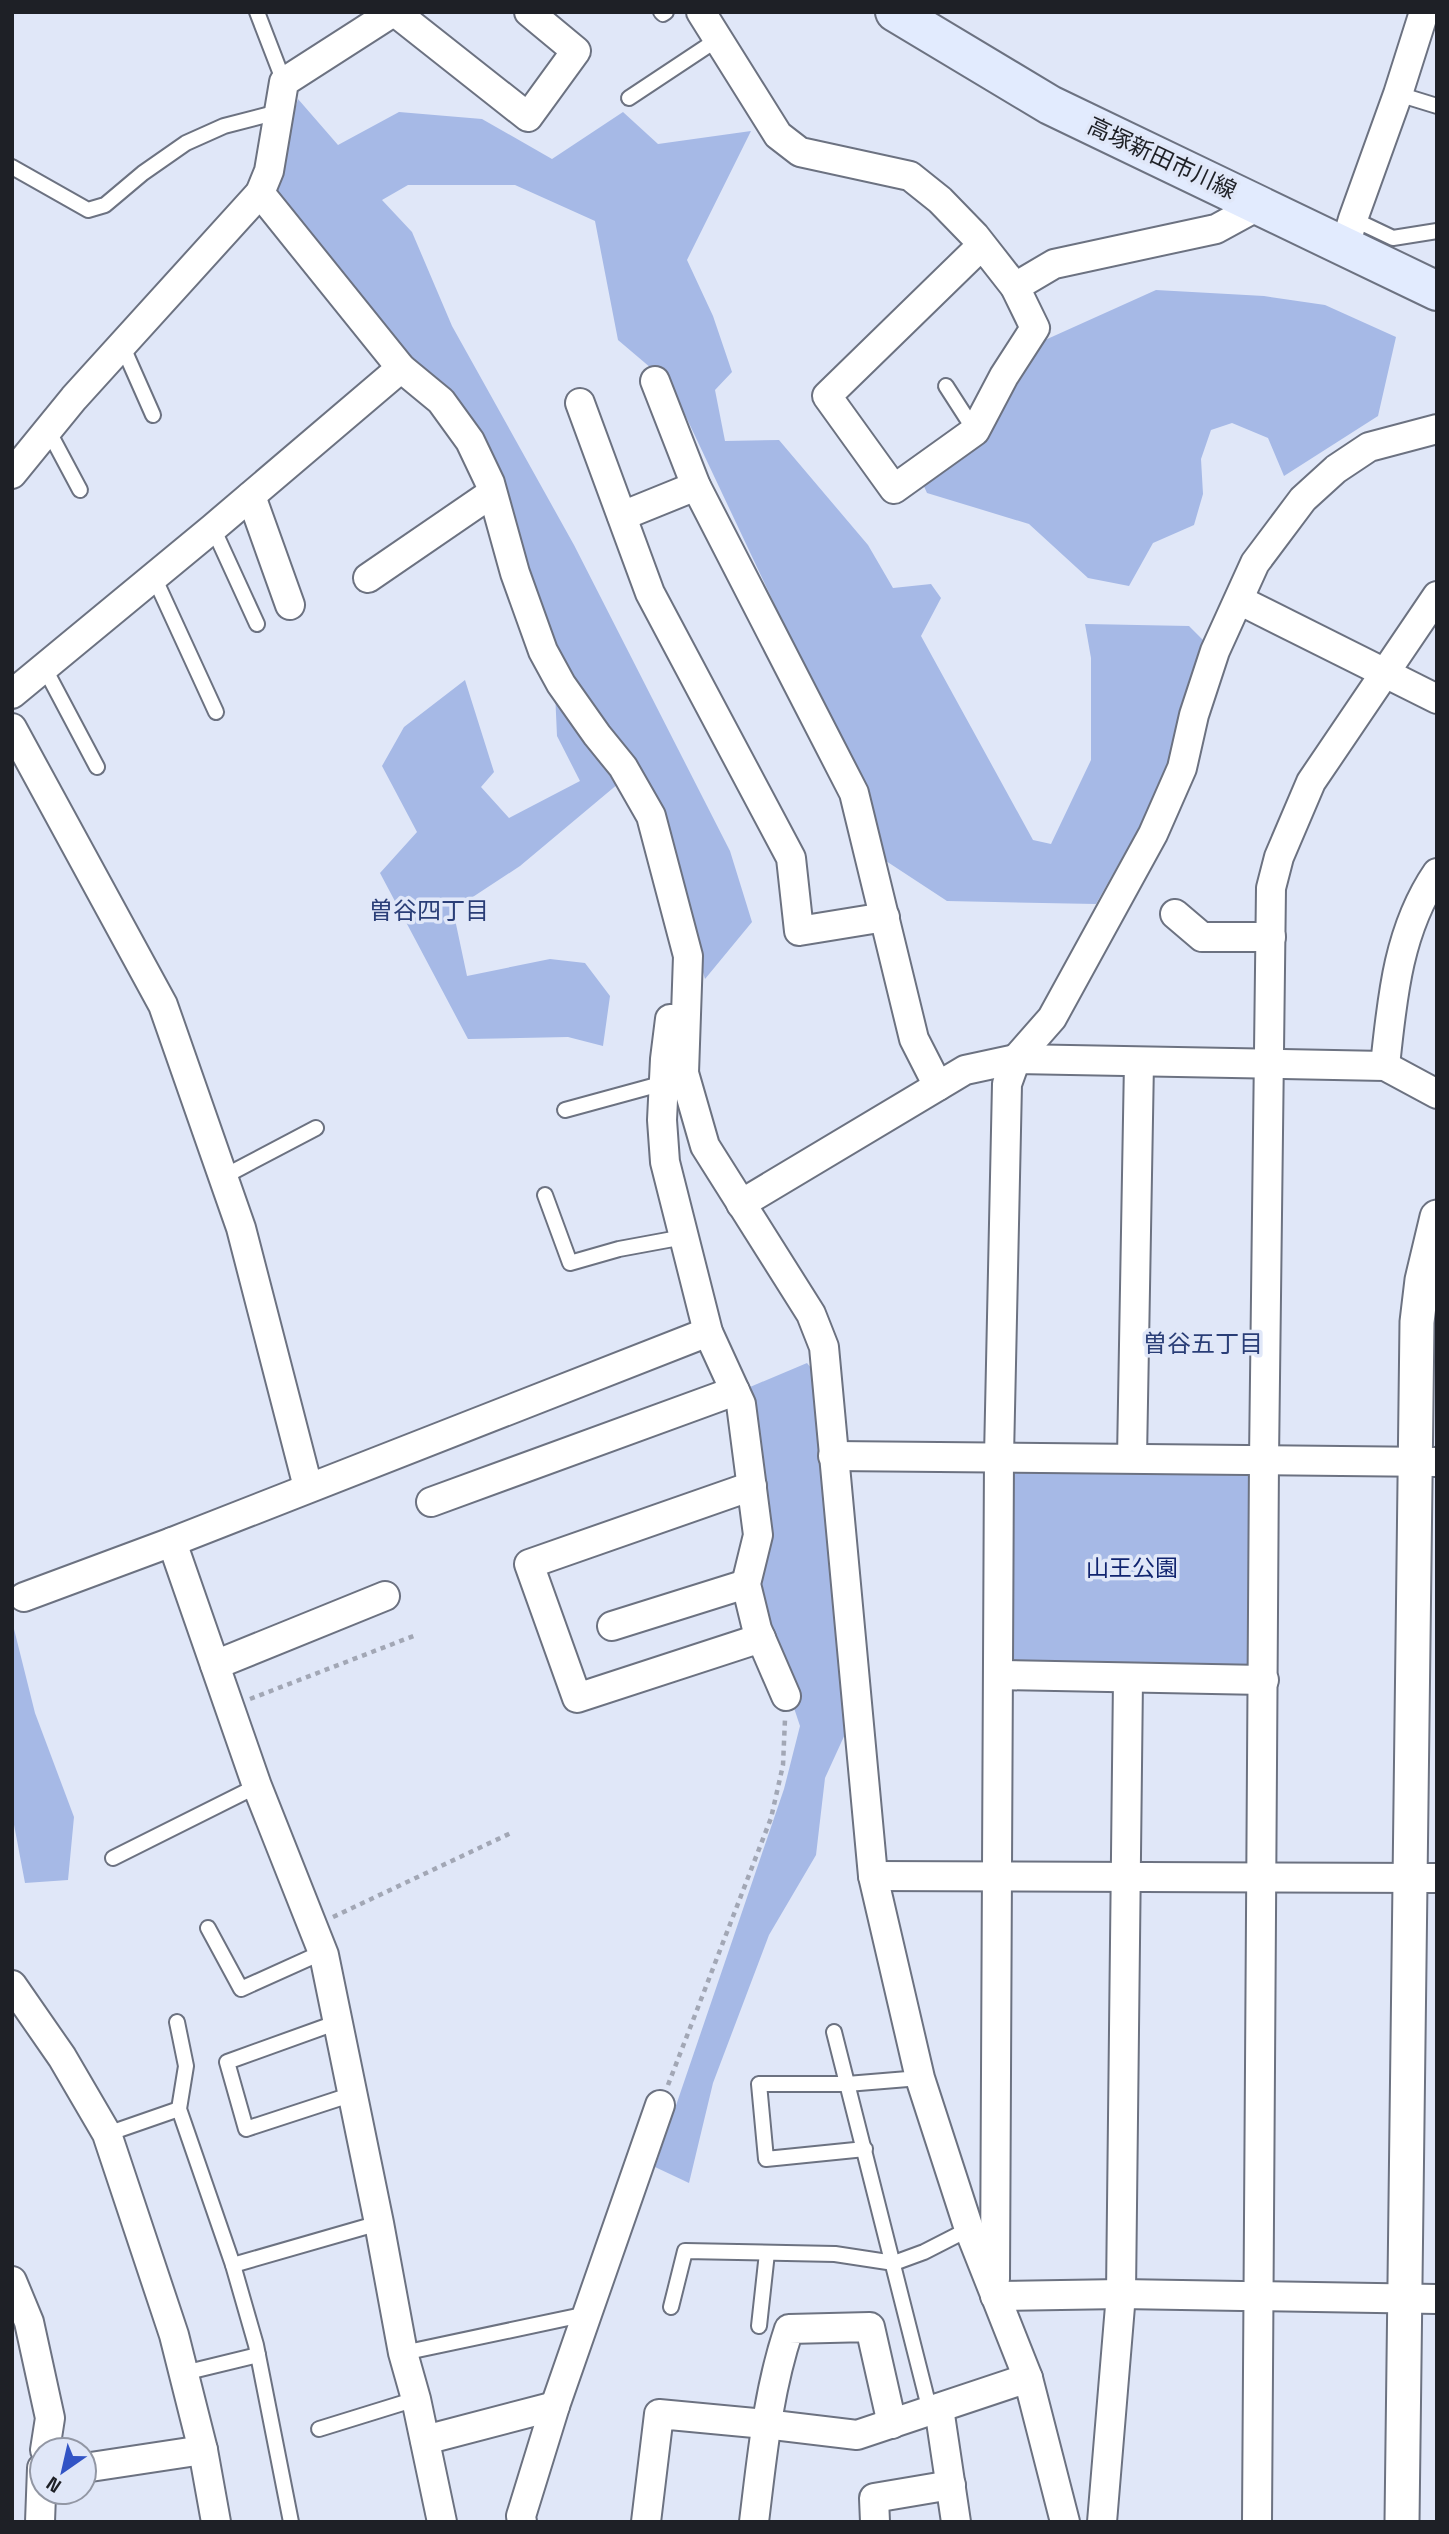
<svg xmlns="http://www.w3.org/2000/svg" width="1449" height="2534" viewBox="0 0 1449 2534" font-family="'Space Grotesk','Noto Sans JP',sans-serif">
<style>
.green{fill:#a6b9e6}
.lines{fill:none;stroke-linecap:round;stroke-linejoin:round}
.service-casing{stroke:#6c7281;stroke-width:18}
.minor-casing{stroke:#6c7281;stroke-width:32}
.tertiary-casing{stroke:#6c7281;stroke-width:37}
.secondary-casing{stroke:#6c7281;stroke-width:42}
.path{stroke:#a2a7b5;stroke-width:4.5;stroke-dasharray:5 5;stroke-linecap:butt}
.service{stroke:#fff;stroke-width:14}
.minor{stroke:#fff;stroke-width:28}
.tertiary{stroke:#fff;stroke-width:33}
.secondary{stroke:#e2ebfe;stroke-width:38}
.labels{text-anchor:middle;dominant-baseline:central;stroke-width:7;stroke-linejoin:round;paint-order:stroke}
.street-label{font-size:23px;fill:#1e2026;stroke:#e0e7f8}
.park-label{font-size:23px;fill:#11246f;stroke:#e0e7f8}
.neighbourhood-label{font-size:24px;fill:#2a3e77;stroke:#e0e7f8}
</style>
<rect width="100%" height="100%" fill="#e0e7f8"/>
<!-- green -->
<g class="green">
<polygon points="298,99 338,145 399,112 482,119 552,159 623,112 658,144 751,131 687,260 713,316 732,372 715,390 725,441 779,440 868,545 893,588 931,584 941,598 921,636 1033,840 1051,844 1091,760 1091,658 1085,624 1189,626 1203,640 1165,782 1096,904 947,901 886,861 841,745 671,385 618,340 595,221 515,185 408,185 382,200 412,232 452,326 574,545 730,851 752,922 705,979 666,844 637,768 520,866 453,910 467,976 550,959 585,963 610,996 603,1046 568,1037 468,1039 380,873 417,832 382,766 404,727 465,680 494,772 481,787 509,818 580,781 557,736 553,647 506,511 394,344 270,192"/>
<polygon points="1156,290 1264,296 1325,305 1396,337 1378,416 1284,476 1268,438 1232,423 1211,430 1201,459 1203,494 1194,525 1153,543 1129,586 1088,578 1029,524 927,493 922,482 988,431 1045,340"/>
<polygon points="807,1363 819,1378 846,1732 825,1778 816,1855 769,1935 713,2083 689,2183 655,2167 784,1789 800,1726 753,1585 766,1525 750,1387"/>
<polygon points="1014,1468 1251,1470 1250,1667 1014,1665"/>
<polygon points="12,1621 35,1713 74,1817 68,1880 25,1883 12,1814"/>
</g>
<g class="lines">
<defs>
<g id="service">
<polyline points="257,12 284,82"/>
<polyline points="661,12 663,14 666,12"/>
<polyline points="1398,94 1437,106"/>
<polyline points="629,98 718,39"/>
<polyline points="12,167 88,210 105,205 143,173 186,143 224,126 278,112"/>
<polyline points="1353,219 1393,238 1437,231"/>
<polyline points="122,345 153,415"/>
<polyline points="946,386 975,431"/>
<polyline points="48,430 80,490"/>
<polyline points="213,528 257,624"/>
<polyline points="154,577 216,712"/>
<polyline points="44,667 97,767"/>
<polyline points="565,1110 664,1083"/>
<polyline points="223,1177 316,1128"/>
<polyline points="545,1195 570,1263 619,1249 684,1237"/>
<polyline points="113,1858 257,1786"/>
<polyline points="208,1928 241,1989 323,1952"/>
<polyline points="177,2022 186,2066 179,2109 233,2265 256,2345 291,2522"/>
<polyline points="338,2022 227,2062 246,2129 353,2094"/>
<polyline points="834,2032 930,2411"/>
<polyline points="107,2134 179,2109"/>
<polyline points="865,2149 766,2159 759,2084 847,2084 920,2078"/>
<polyline points="233,2265 379,2223"/>
<polyline points="671,2307 685,2251 835,2254 894,2263 924,2252 969,2229"/>
<polyline points="759,2326 767,2253"/>
<polyline points="403,2353 587,2314"/>
<polyline points="184,2373 258,2355"/>
<polyline points="319,2429 416,2399"/>
</g>
<g id="minor">
<polyline points="395,12 528,117 576,51 529,12"/>
<polyline points="701,12 778,135 800,152 910,176 940,200 975,236 1015,287 1035,328 1004,376 975,431 894,489 827,396 982,245"/>
<polyline points="260,193 401,368 441,401 470,441 490,483 515,573 543,651 561,684 597,735 623,767 651,816 688,956 684,1073 705,1146 811,1314 824,1347 873,1876 920,2078 969,2229 1028,2378 1065,2522"/>
<polyline points="1345,246 1353,219 1398,94 1424,12"/>
<polyline points="1015,287 1054,264 1216,229 1260,205"/>
<polyline points="655,381 696,486 854,793 914,1039 938,1086"/>
<polyline points="580,403 650,593 791,858 799,931 885,917"/>
<polyline points="12,474 74,398 260,193 269,171 284,82 393,12"/>
<polyline points="251,496 290,605"/>
<polyline points="622,516 696,486"/>
<polyline points="368,578 492,493"/>
<polyline points="1239,600 1437,699"/>
<polyline points="12,694 213,528 401,368"/>
<polyline points="12,728 163,1005 241,1228 308,1487"/>
<polyline points="1175,914 1202,937 1271,937"/>
<polyline points="670,1019 665,1059 662,1120 665,1162 708,1332 741,1404 758,1535 746,1584 757,1629 786,1696"/>
<path d="M1385,1066c7,-67 13,-136 52,-193"/>
<polyline points="741,1204 965,1070 1016,1059 1385,1066 1437,1094"/>
<polyline points="833,1456 1437,1462"/>
<polyline points="1132,1458 1139,1062"/>
<polyline points="752,1486 529,1564 577,1698 761,1638"/>
<polyline points="431,1502 735,1391"/>
<polyline points="172,1542 257,1786 324,1955 379,2223 403,2353 416,2399 442,2522"/>
<polyline points="24,1597 172,1542 708,1332"/>
<polyline points="612,1626 746,1584"/>
<polyline points="215,1665 385,1596"/>
<polyline points="998,1675 1264,1680"/>
<polyline points="873,1876 1437,1878"/>
<polyline points="12,1985 62,2057 107,2134 174,2335 203,2450 216,2522"/>
<polyline points="995,2279 999,1457 1007,1084 1016,1059 1052,1018 1153,834 1182,768 1194,715 1215,651 1255,563 1303,499 1336,469 1369,447 1437,429"/>
<polyline points="12,2281 29,2322 50,2418 45,2450"/>
<polyline points="995,2296 1121,2294 1437,2299"/>
<polyline points="939,2408 956,2522"/>
<polyline points="425,2440 555,2406"/>
<polyline points="84,2468 203,2450"/>
<polyline points="40,2522 42,2468"/>
<polyline points="522,2522 521,2516 555,2406 660,2105"/>
<polyline points="646,2522 659,2414 765,2424 857,2435 1028,2378"/>
<path d="M754,2522c8,-65 14,-131 35,-193l81,-2 22,97"/>
<polyline points="875,2522 874,2498 951,2485"/>
<polyline points="1102,2522 1121,2294 1128,1679"/>
<polyline points="1257,2522 1264,1460 1271,888 1279,857 1311,782 1437,596"/>
</g>
<polyline id="tertiary" points="1402,2522 1417,1322 1422,1280 1437,1217"/>
<polyline id="secondary" points="895,12 1050,105 1437,291"/>
</defs>
<!-- service casing -->
<use href="#service" class="service-casing"/>
<!-- minor casing -->
<use href="#minor" class="minor-casing"/>
<!-- tertiary casing -->
<use href="#tertiary" class="tertiary-casing"/>
<!-- secondary casing -->
<use href="#secondary" class="secondary-casing"/>
<!-- path -->
<g class="path">
<polyline points="250,1699 416,1635"/>
<polyline points="333,1917 513,1832"/>
<polyline points="668,2085 771,1818 783,1765 785,1719"/>
</g>
<!-- service -->
<use href="#service" class="service"/>
<!-- minor -->
<use href="#minor" class="minor"/>
<!-- tertiary -->
<use href="#tertiary" class="tertiary"/>
<!-- secondary -->
<use href="#secondary" class="secondary"/>
</g>
<g class="labels">
<!-- street labels -->
<g class="street-label">
<text transform="translate(1162 158) rotate(25)">高塚新田市川線</text>
</g>
<!-- park labels -->
<g class="park-label">
<text x="1132" y="1568">山王公園</text>
</g>
<!-- neighbourhood labels -->
<g class="neighbourhood-label">
<text x="429" y="910">曽谷四丁目</text>
<text x="1203" y="1343">曽谷五丁目</text>
</g>
</g>
<!-- border -->
<rect width="1449" height="2534" fill="none" stroke="#1e2026" stroke-width="28"/>
<!-- north arrow -->
<g transform="translate(63 2471) rotate(214)"><circle r="33" fill="#e0e7f8" stroke="#9297a4" stroke-width="2"/>
<path d="M0-5L12 26L0 18L-12 26Z" fill="#3254c5"/>
<text y="-10" font-size="19" font-weight="bold" text-anchor="middle" fill="#1e2026">N</text>
</g>
</svg>
